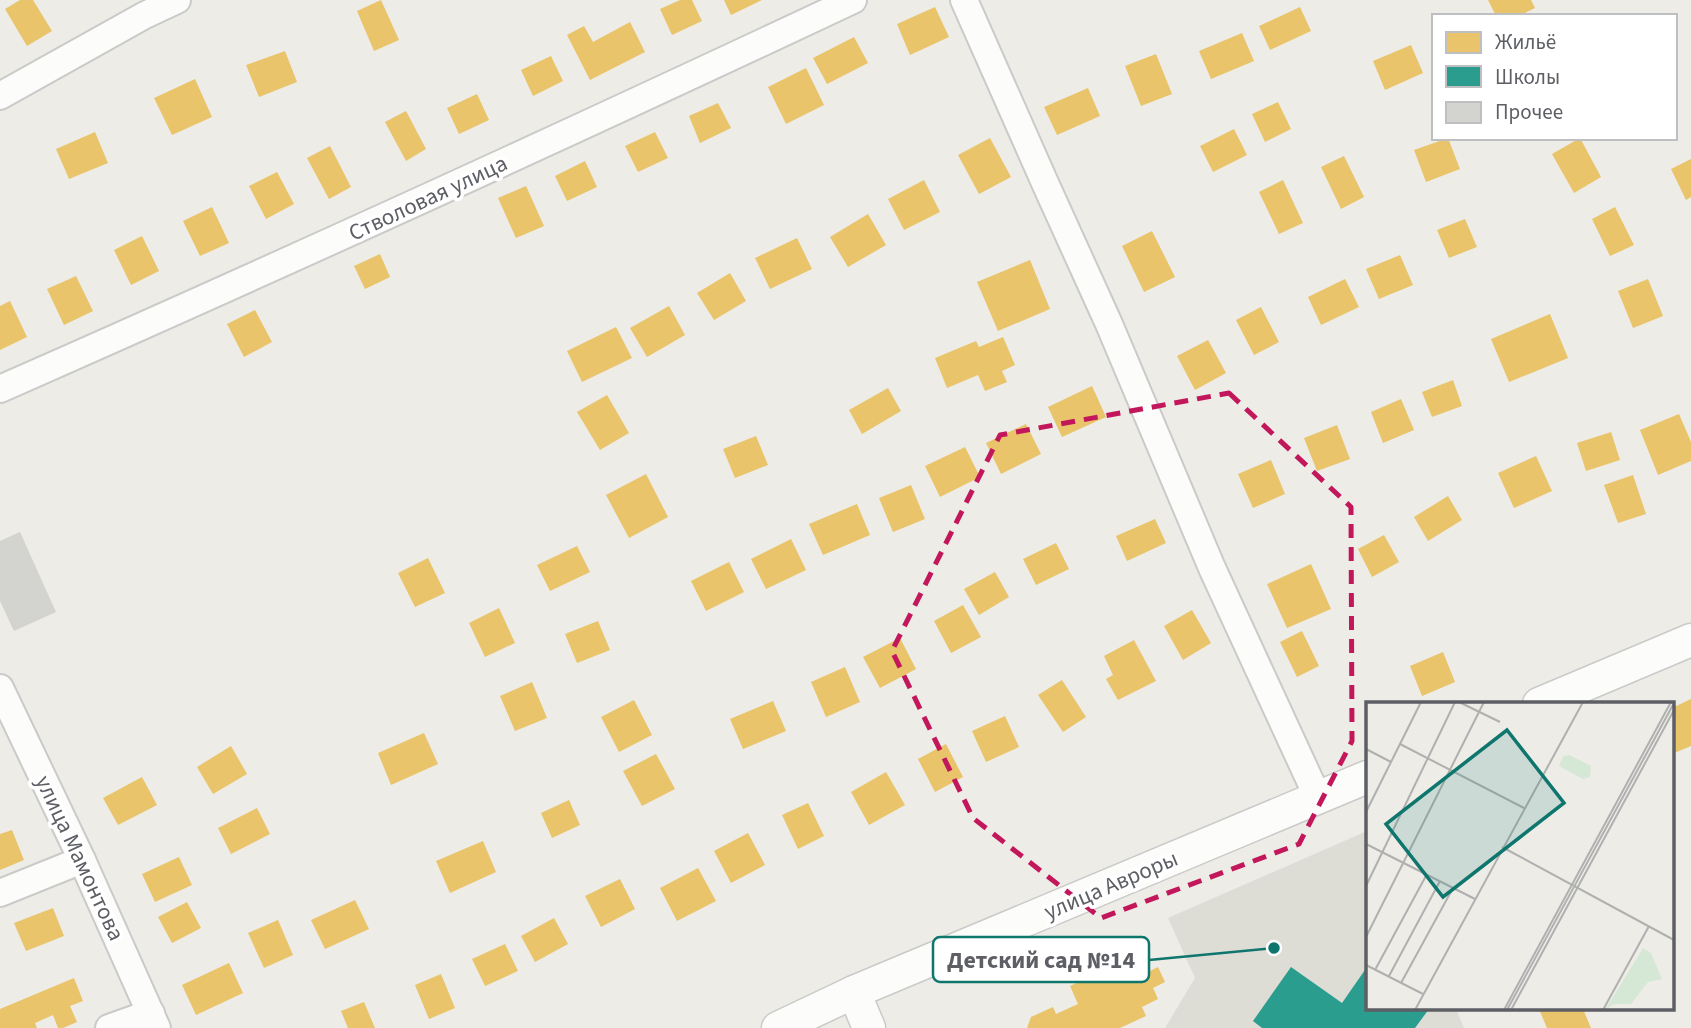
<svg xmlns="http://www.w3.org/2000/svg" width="1691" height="1028" viewBox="0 0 1691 1028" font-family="'Source Sans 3',sans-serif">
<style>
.education{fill:#dddcd5}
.homes{fill:#e9c46a}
.schools{fill:#2a9d8f}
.building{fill:#d3d3d0}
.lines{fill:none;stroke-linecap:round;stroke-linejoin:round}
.minor-casing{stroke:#cacac9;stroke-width:30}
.tertiary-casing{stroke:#cacac9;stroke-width:35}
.minor{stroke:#fcfcfb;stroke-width:26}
.tertiary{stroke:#fcfcfb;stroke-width:32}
.marked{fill:none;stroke:#c2185b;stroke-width:5;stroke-dasharray:14 9;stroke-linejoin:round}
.labels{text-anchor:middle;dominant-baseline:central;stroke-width:7;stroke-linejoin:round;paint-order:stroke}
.street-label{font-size:23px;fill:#5d5f65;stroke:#fff}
.inset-road{fill:none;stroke:#afb0af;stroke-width:2}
.view{fill:#0f766e;fill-opacity:0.15;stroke:#0f766e;stroke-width:3.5}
.inset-edge{fill:none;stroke:#5d5f65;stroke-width:3.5}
.leader{fill:none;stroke:#0f766e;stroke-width:2.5}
.callout-dot{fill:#0f766e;stroke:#fff;stroke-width:2.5}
.callout{fill:#fff;stroke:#0f766e;stroke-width:2.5}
.callout-label{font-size:24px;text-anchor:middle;font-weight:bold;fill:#5d5f65}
</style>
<rect width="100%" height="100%" fill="#edece7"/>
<!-- education -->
<polygon class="education" points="1367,831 1367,1009 1456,1009 1464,1028 1165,1028 1195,978 1168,918"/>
<!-- homes -->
<g class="homes">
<polygon points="20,0 33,0 52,31 27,46 5,9"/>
<polygon points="381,0 399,40 374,51 357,11"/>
<polygon points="680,0 692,0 702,21 672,35 660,9"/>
<polygon points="724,0 762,0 731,15"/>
<polygon points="1488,0 1531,0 1535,8 1519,16 1496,16"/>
<polygon points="935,7 949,37 910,55 897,24"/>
<polygon points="1300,7 1311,31 1270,50 1259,26"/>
<polygon points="630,22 645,52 590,80 567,35 584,26 593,42"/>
<polygon points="1242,33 1254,61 1211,79 1199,51"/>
<polygon points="854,37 868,63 827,84 813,58"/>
<polygon points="1411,45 1423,73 1385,90 1373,61"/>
<polygon points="285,51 297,82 259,97 246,65"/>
<polygon points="1156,54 1172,94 1141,106 1125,66"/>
<polygon points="551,56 563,81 533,96 521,70"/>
<polygon points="806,68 824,105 786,124 768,87"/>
<polygon points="195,79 212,117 172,135 154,98"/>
<polygon points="1088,88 1100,116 1057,135 1044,107"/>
<polygon points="477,94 489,120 459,134 447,108"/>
<polygon points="1278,102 1291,129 1265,142 1252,114"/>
<polygon points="718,103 731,128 700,143 689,116"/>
<polygon points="406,111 426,149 406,161 385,122"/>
<polygon points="1234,129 1247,155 1213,172 1200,146"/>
<polygon points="95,132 108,163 69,179 56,149"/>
<polygon points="655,132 668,158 638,172 625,146"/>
<polygon points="990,138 1011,177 979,194 958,155"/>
<polygon points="1448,138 1460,169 1426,182 1414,150"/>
<polygon points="1580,138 1601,177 1574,193 1552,154"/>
<polygon points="330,146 351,187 329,199 307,158"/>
<polygon points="1344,156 1364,197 1341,209 1321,167"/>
<polygon points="1691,159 1691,197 1686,200 1671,169"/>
<polygon points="585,161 597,187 567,201 555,176"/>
<polygon points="277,172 294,204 266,219 249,186"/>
<polygon points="924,180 940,212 904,230 888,199"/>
<polygon points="1283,180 1303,223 1279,234 1259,192"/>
<polygon points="526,186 544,226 516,238 498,198"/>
<polygon points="212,207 229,243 200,256 183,221"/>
<polygon points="1615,207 1634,245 1610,256 1592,219"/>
<polygon points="868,214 886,245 848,267 830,237"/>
<polygon points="1465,219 1477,247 1449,258 1437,230"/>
<polygon points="1152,231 1175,277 1144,292 1122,246"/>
<polygon points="142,236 159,271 131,285 114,250"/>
<polygon points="797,238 812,269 770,289 755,258"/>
<polygon points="380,254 390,277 365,289 354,266"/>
<polygon points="1400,255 1413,285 1379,299 1366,269"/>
<polygon points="1030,260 1050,309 998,331 977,282"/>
<polygon points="730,273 746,301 714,320 697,293"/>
<polygon points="76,276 93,311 64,325 47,289"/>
<polygon points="1345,279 1359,307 1321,325 1308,297"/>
<polygon points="1648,279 1663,316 1633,328 1618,291"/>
<polygon points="10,301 27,337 0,350 0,306"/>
<polygon points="669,306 685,335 647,357 630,328"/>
<polygon points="1261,307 1279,342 1254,355 1236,320"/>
<polygon points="255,310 272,342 244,357 227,324"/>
<polygon points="1550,314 1568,358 1509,382 1491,339"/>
<polygon points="616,327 632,358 582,382 567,351"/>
<polygon points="1003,337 1015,365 1002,371 1007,382 985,391 978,375 947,388 935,358 976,341 979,347"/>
<polygon points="1208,340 1226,373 1195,390 1177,356"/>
<polygon points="1453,380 1462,406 1432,417 1422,392"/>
<polygon points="1092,386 1106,417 1062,437 1048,407"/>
<polygon points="888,388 901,411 862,434 849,410"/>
<polygon points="607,395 629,433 600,450 577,412"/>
<polygon points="1401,399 1414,430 1383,443 1371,412"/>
<polygon points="1679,414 1691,442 1691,461 1658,475 1640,430"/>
<polygon points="1026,424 1041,454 1001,474 986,443"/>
<polygon points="1337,425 1350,459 1317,471 1304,438"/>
<polygon points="1611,432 1620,460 1586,471 1577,443"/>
<polygon points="756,436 768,465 735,478 723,449"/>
<polygon points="965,447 980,477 940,497 925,466"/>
<polygon points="1536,456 1552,491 1514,508 1498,473"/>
<polygon points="1271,460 1285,494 1253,508 1238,474"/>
<polygon points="646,474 668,517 629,538 606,495"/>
<polygon points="1633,475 1646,514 1618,523 1604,485"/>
<polygon points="911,485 925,519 893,532 879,498"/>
<polygon points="1448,496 1462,520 1428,541 1414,517"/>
<polygon points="857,504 870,535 823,555 809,524"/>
<polygon points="1155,519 1166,543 1127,561 1116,536"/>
<polygon points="1384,535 1399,562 1372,577 1358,549"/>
<polygon points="791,539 806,570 766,589 751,559"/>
<polygon points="1056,543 1069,569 1036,585 1023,559"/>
<polygon points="577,546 590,572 550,591 537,565"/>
<polygon points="428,558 445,593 415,607 398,573"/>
<polygon points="729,562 744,592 706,611 691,581"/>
<polygon points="1311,564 1331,609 1287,628 1267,584"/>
<polygon points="995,572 1009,597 979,615 964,589"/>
<polygon points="963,605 981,637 951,653 934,621"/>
<polygon points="499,608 515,643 485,657 469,623"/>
<polygon points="1192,610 1211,643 1183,660 1164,626"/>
<polygon points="598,621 610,650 577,663 565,634"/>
<polygon points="1302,631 1319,666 1297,677 1280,642"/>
<polygon points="900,638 916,669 880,688 863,657"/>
<polygon points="1134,640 1156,681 1118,700 1106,679 1113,675 1104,656"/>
<polygon points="1443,652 1455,682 1422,696 1410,666"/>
<polygon points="845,667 860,702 826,717 811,682"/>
<polygon points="1062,680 1086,717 1063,732 1038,695"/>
<polygon points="532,682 547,718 515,731 500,696"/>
<polygon points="1691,699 1691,746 1672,754 1672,708"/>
<polygon points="634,700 652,735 619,752 601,717"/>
<polygon points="773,701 786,731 743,749 730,719"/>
<polygon points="1005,716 1019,747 986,762 972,731"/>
<polygon points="424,733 438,764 391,785 378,753"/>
<polygon points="946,744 963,777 935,792 918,759"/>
<polygon points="231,746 247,774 213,794 197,767"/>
<polygon points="656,754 675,789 642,806 623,771"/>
<polygon points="886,772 905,805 869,825 851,792"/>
<polygon points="142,777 157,805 118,825 103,798"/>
<polygon points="569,800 580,825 552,838 541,813"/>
<polygon points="808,803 824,836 798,849 782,815"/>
<polygon points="257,808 270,834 231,854 218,828"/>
<polygon points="12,830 24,860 0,870 0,834"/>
<polygon points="748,833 765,865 731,883 714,851"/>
<polygon points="483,841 496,872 450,893 436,861"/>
<polygon points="179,857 192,885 155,902 142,874"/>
<polygon points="698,868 716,901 677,921 660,888"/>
<polygon points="620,879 635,909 601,927 585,896"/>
<polygon points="355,900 369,929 325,949 311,920"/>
<polygon points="187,902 201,928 172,943 158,917"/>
<polygon points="53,908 64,936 26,951 14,923"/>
<polygon points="554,918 568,944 535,962 521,936"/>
<polygon points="278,920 293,955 264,968 248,933"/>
<polygon points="505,944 518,971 485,986 472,959"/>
<polygon points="1138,955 1146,973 1158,967 1165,982 1153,988 1158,999 1142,1007 1146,1016 1120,1028 1027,1028 1031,1017 1053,1007 1056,1014 1078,1004 1070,986"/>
<polygon points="229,963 243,993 196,1015 182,985"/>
<polygon points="441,974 455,1008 429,1019 415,985"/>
<polygon points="74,978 83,1001 70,1006 77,1022 63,1028 58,1028 53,1015 35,1023 37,1028 0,1028 0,1009"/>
<polygon points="364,1002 375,1028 348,1028 341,1011"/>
<polygon points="1539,1009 1583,1009 1591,1028 1547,1028"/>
</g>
<!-- schools -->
<polygon class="schools" points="1291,967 1342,1003 1367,967 1367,1009 1429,1009 1415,1028 1262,1028 1253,1021"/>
<!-- building -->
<polygon class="building" points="20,532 56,612 14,631 0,601 0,541"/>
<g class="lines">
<defs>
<g id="minor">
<polyline points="964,0 1045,183 1109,324 1212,568 1318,798"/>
<polyline points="0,96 145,15 177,0"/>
<path d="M0,389c286,-126 570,-256 853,-389"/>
<polyline points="0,688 82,860 157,1028"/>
<polyline points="0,893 82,860"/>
<polyline points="109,1028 151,1013"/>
</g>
<g id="tertiary">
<polyline points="1539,704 1691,640"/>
<polyline points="854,992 869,1028"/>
<polyline points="778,1028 854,992 1367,777"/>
</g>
</defs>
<!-- minor casing -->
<use href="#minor" class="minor-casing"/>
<!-- tertiary casing -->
<use href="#tertiary" class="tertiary-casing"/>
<!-- minor -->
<use href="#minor" class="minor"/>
<!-- tertiary -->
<use href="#tertiary" class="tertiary"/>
</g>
<!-- marked area -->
<path class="marked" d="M1229,393l122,114 1,234 -53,103 -198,74 -128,-100 -81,-167 108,-216z"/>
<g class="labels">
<!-- street labels -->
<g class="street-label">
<text transform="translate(428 198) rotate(-25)">Стволовая улица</text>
<text transform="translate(80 858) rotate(65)">улица Мамонтова</text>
<text transform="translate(1111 885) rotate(-23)">улица Авроры</text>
</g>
</g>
<!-- overview -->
<g transform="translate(1366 702)">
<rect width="308" height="308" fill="#edece7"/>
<path d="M203,53l22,11 -1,11 -7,2 -24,-13 4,-10zM277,246l8,5 11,26 -14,3 -17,22h-17l-9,6z" fill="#d5e8d6"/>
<path class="inset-road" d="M93,0l41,20M34,42l124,64M0,47l25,13M0,110l55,-110M0,142l109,55M136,145l172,93M0,184l89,-184M0,235l118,-235M0,263l57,29M9,268l52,-96M23,274l51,-95M35,281l52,-95M49,308l168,-308M138,308l167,-308M141,308l167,-307M145,308l163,-300M237,308l46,-84"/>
<path class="view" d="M141,28l57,73 -121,94 -57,-73z"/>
<rect width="308" height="308" class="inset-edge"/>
</g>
<!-- callouts -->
<path class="leader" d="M1274 948L1149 960"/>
<circle class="callout-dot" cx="1274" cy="948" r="7"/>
<rect class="callout" x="933" y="937" width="216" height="45" rx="7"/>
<g class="callout-label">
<text x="1041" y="968">Детский сад №14</text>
</g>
<!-- legend -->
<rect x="1432" y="14" width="245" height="126" fill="#ffffff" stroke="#bebfc1" stroke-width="2"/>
<rect x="1446" y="32" width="35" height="21" fill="#e9c46a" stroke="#bebfc1" stroke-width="2"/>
<text x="1495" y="49" font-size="21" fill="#5d5f65">Жильё</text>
<rect x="1446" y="66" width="35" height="21" fill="#2a9d8f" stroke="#bebfc1" stroke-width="2"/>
<text x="1495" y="84" font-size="21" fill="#5d5f65">Школы</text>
<rect x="1446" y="102" width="35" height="21" fill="#d3d3d0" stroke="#bebfc1" stroke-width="2"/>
<text x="1495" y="119" font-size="21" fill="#5d5f65">Прочее</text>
</svg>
